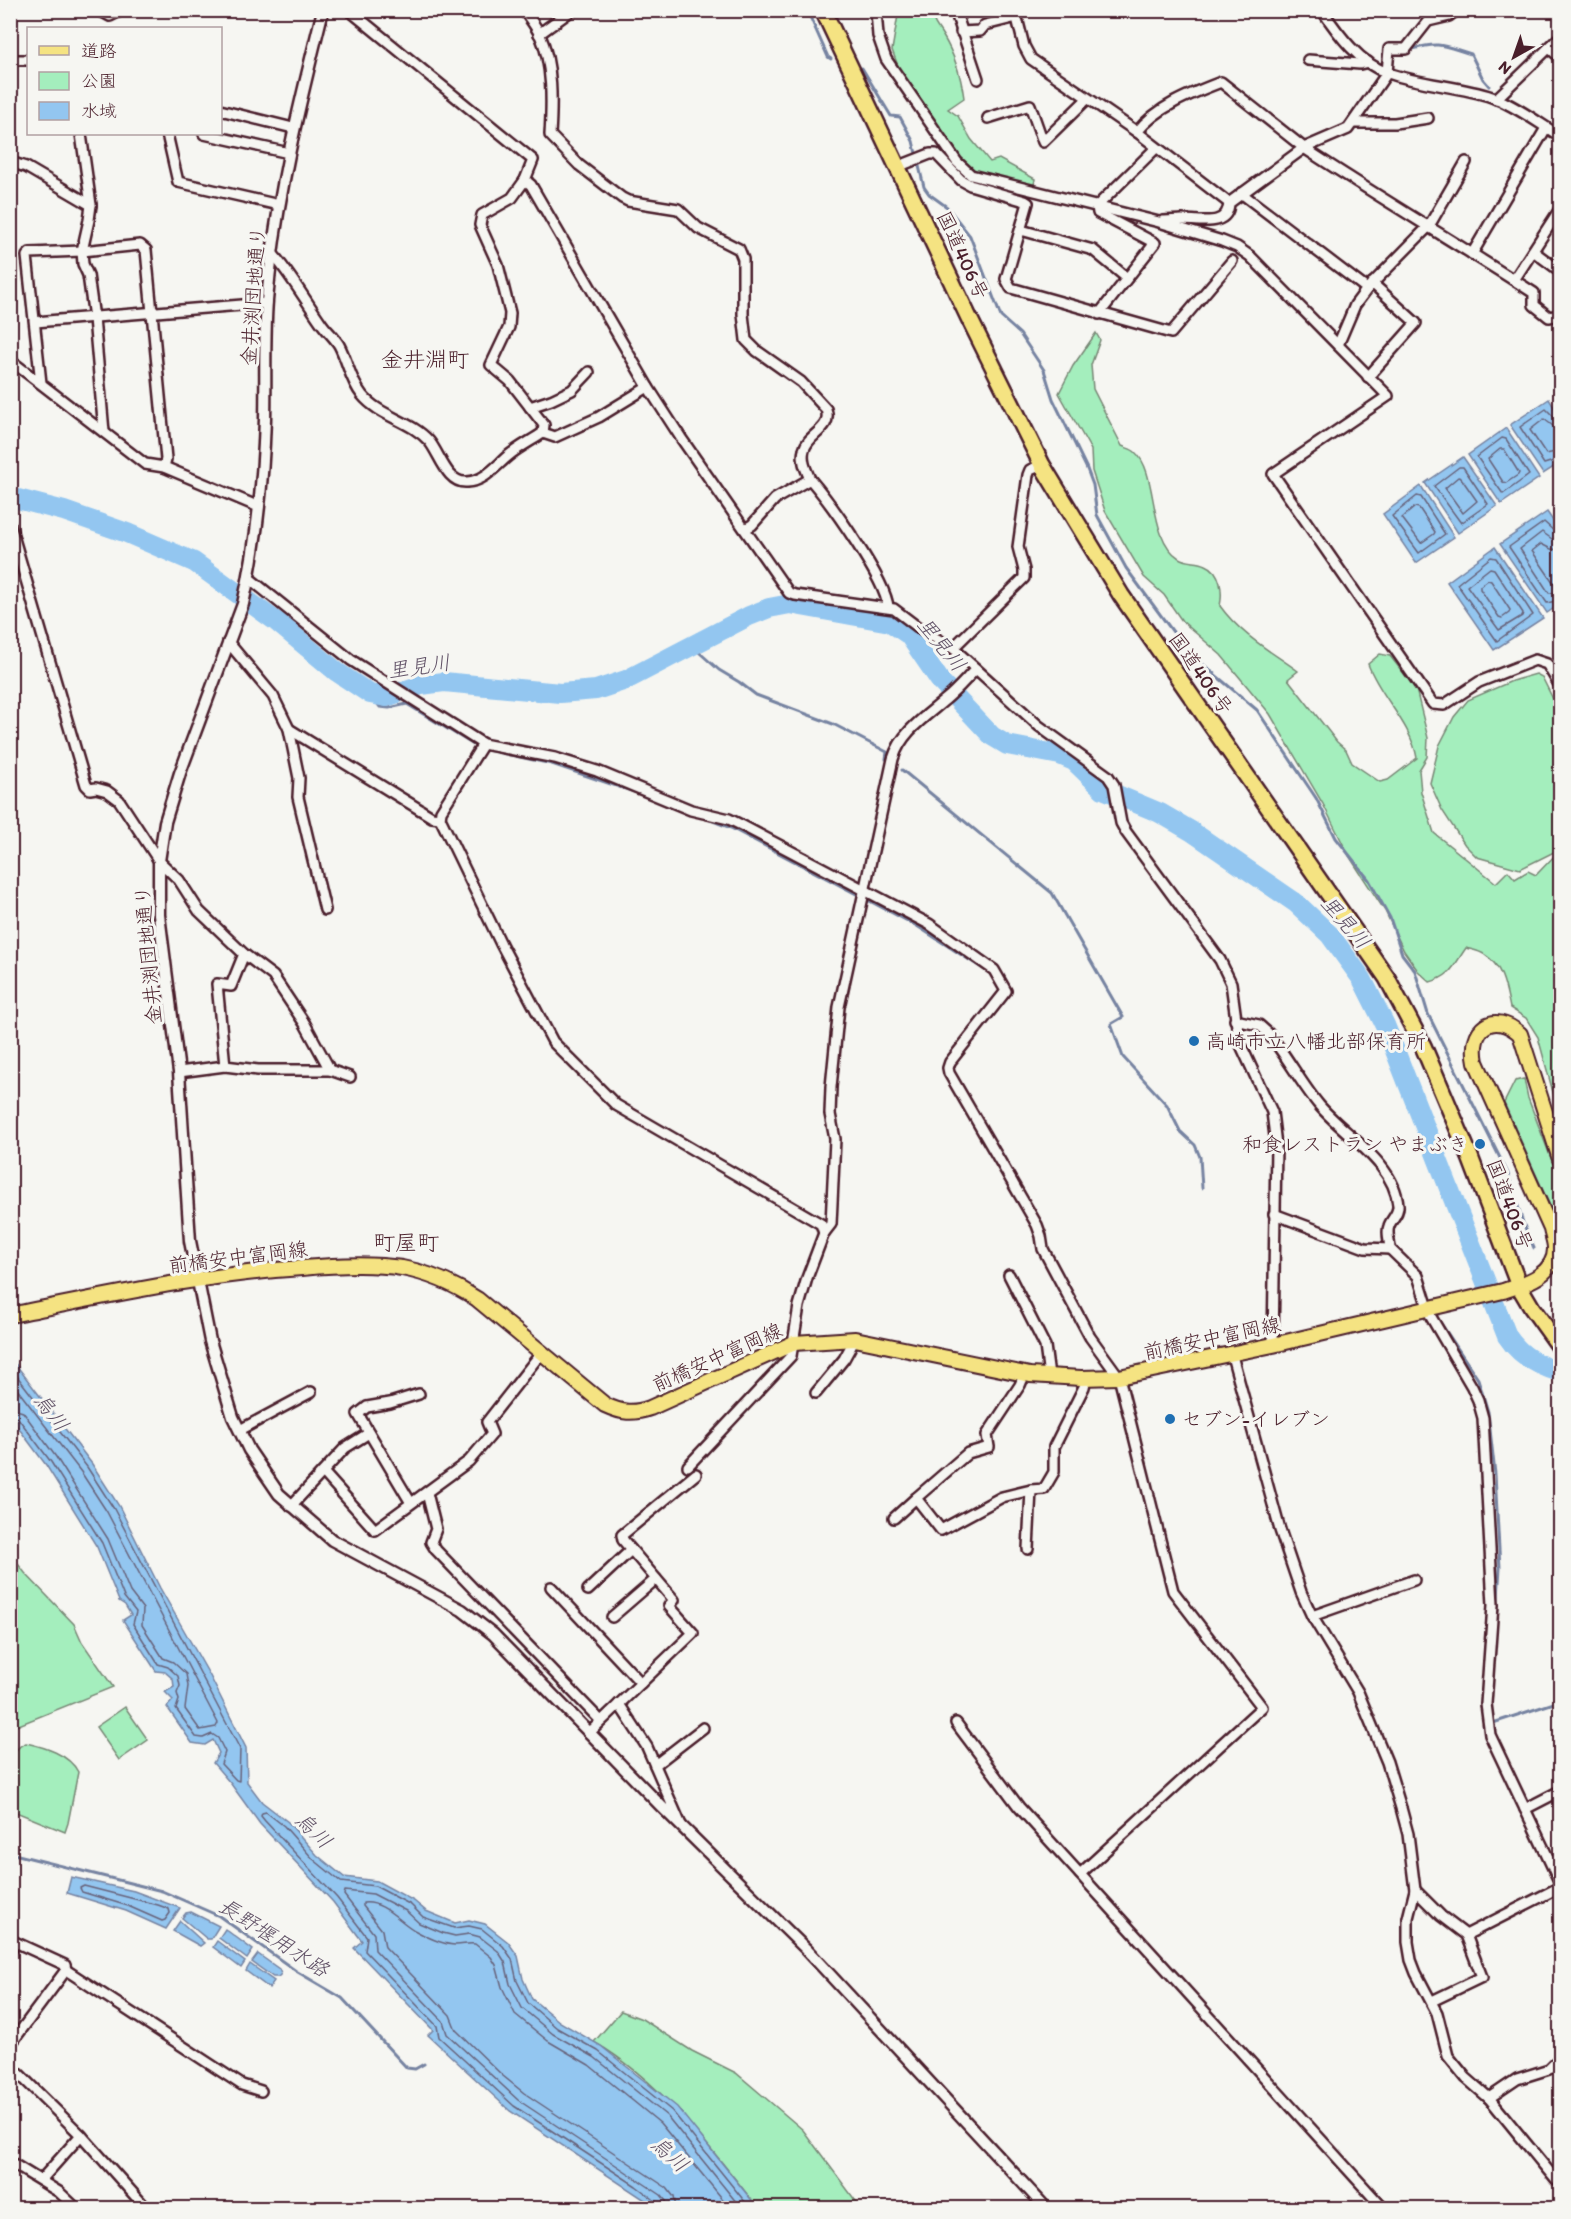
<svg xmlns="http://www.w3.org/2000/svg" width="1571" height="2219" viewBox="0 0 1571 2219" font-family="Itim,'Klee One',sans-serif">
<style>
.green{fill:#a4eebd;stroke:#778674;stroke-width:1.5}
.water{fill:#93c6f0;stroke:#7683a1;stroke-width:1.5}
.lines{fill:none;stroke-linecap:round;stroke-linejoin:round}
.shore{stroke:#67627a;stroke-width:1.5}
.stream{stroke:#7683a1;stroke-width:3}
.river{stroke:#93c6f0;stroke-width:20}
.minor-casing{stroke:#4a1f2b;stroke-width:14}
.tertiary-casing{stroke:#4a1f2b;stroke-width:15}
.primary-casing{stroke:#4a1f2b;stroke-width:18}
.trunk-casing{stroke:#4a1f2b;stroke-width:20}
.minor{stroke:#f6f6f2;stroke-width:9}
.tertiary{stroke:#f6f6f2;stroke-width:10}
.primary{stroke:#f5e382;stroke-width:14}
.trunk{stroke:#f5e382;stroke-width:15}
.poi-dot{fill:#1f6fb2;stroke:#f6f6f2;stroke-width:2}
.labels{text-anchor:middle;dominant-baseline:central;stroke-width:6;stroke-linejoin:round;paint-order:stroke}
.street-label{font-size:20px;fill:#4a1f2b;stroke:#f6f6f2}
.poi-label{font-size:20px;fill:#4a1f2b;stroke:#f6f6f2;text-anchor:start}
.water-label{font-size:21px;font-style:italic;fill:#605166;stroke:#f6f6f2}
.quarter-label{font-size:22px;fill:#4a1f2b;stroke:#f6f6f2}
</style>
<rect width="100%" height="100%" fill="#f6f6f2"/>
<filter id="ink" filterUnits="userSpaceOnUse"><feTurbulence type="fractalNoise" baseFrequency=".0167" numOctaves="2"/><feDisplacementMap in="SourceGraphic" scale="12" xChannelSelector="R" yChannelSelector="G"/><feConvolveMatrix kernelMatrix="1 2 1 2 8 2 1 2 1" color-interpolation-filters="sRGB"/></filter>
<g filter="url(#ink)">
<!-- green -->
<g class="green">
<path d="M904,11h29c0,14 3,13 10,25 11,18 18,40 21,62l-16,11 10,7 13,23 19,23 9,-3 36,20 -1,6 -55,-10 -17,-10 -39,-52 -8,-20 -12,-14 -11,-29 6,-35z"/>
<path d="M1096,333l4,7 -9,25 2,24 29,57c4,2 10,3 13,6 24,21 12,86 44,106 8,5 19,3 27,7 15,6 17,27 14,41 20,28 50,45 78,65l-10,8 49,63 9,8 6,13 28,19 8,-2 29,-22c-6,-35 -37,-61 -49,-94l12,-10 10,2 26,33 12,49 -1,19 -8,13 2,22 13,41 62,50 12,-12 7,8 13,-8 8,4 24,-25v268l-22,-81 -12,-19 -16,-10c-4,-19 -7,-42 -25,-53 -5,-4 -13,-5 -19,-7 -12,17 -14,28 -36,34l-12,-11 -14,-20 -19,-40 -36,-55 -26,-52 -53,-90 -49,-59 -39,-34 -18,-26 -20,-18 -39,-66 -13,-40 -1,-21 -32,-57 14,-27z"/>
<polygon points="1536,674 1542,677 1560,713 1560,849 1520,869 1477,857 1465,845 1442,810 1430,783 1439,746 1454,717 1468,700 1512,681"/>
<polygon points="1524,1079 1528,1098 1560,1182 1560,1228 1504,1103 1515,1081"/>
<polygon points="11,1555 25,1573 74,1624 82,1642 113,1687 14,1727 10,1726"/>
<polygon points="125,1707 148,1740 119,1760 96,1727"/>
<path d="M26,1743c18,4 43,11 52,29l-10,51 -3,9 -54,-22c-1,-20 -8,-59 15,-67z"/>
<path d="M621,2011l21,8 50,32 44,22 26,22 41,35 58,78h-103c-45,-58 -99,-129 -164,-166z"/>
</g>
<!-- water -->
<g class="water">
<polygon points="1549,399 1560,417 1560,463 1543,474 1510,425"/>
<polygon points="1506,428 1539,478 1501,504 1468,455"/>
<polygon points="1463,457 1497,506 1458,533 1425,483"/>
<polygon points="1421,486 1454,537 1416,563 1383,514"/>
<polygon points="1547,512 1560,531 1560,604 1547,613 1500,544"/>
<polygon points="1495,547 1543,618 1494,650 1447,582"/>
<polygon points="10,1357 92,1464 119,1506 160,1588 210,1676 246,1748 247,1782 262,1802 288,1822 317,1855 344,1877 377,1881 414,1901 426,1911 455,1923 469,1920 485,1924 508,1942 518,1956 523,1979 532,1999 560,2022 601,2046 677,2107 758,2208 657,2208 510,2111 428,2035 433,2030 354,1948 362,1941 333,1902 260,1824 231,1784 213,1763 219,1753 213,1740 205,1745 192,1743 167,1707 173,1700 165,1692 174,1687 173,1679 165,1672 156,1671 123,1620 131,1615 125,1605 119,1601 97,1547 46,1465 11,1418"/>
<polygon points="71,1877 134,1891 180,1908 166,1929 126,1911 67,1893"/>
<polygon points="191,1912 219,1926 211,1939 207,1939 182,1918 186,1913"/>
<polygon points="180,1921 204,1943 200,1946 173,1931"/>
<polygon points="225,1929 253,1950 247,1959 219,1938"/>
<polygon points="217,1941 245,1962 241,1968 213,1947"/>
<polygon points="258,1954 279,1969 281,1974 278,1977 273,1977 252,1962"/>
<polygon points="250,1964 274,1981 269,1988 246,1971"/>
</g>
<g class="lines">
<!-- shore -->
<g class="shore">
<polyline points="1560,419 1555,418 1546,409 1520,427 1544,464 1560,459"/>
<polyline points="1560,427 1553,426 1544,419 1530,430 1546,454 1560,451"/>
<polygon points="1502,438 1506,439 1529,475 1503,494 1477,457"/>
<polygon points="1500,449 1504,449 1519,473 1518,475 1506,483 1503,482 1488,459"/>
<polygon points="1459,467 1463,467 1488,504 1461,523 1434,486"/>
<polygon points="1458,477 1461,478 1477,501 1463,513 1445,488"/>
<polygon points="1417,496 1421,497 1445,534 1419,553 1392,516"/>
<polygon points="1415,507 1419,508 1435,532 1434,534 1421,543 1402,518"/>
<polyline points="1560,534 1555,532 1544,522 1509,547 1547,603 1560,600"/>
<polyline points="1560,541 1552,539 1542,532 1520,549 1549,593 1560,592"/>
<polyline points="1560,550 1551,549 1541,544 1532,551 1553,582 1560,583"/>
<polygon points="1491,557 1496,558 1533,615 1497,641 1457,584"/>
<polygon points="1490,568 1494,569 1523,613 1522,616 1499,630 1467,586"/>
<polygon points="1488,580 1491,581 1510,610 1509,613 1502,618 1499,617 1480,589 1480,586"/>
<polyline points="10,1367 87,1467 114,1509 240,1749 239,1781 236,1780 221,1764 225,1752 218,1738 212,1734 203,1738 196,1737 176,1709 179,1700 177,1693 180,1686 178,1676 168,1667 158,1664 133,1624 136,1612 124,1597 102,1543 51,1462 18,1418 10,1415"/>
<polyline points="10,1380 81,1472 107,1512 218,1723 216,1727 200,1730 185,1709 188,1686 186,1674 173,1662 163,1658 142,1625 143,1609 130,1592 108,1539 56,1457 23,1412 10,1408"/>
<polygon points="84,1886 158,1905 169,1909 170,1913 165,1920 162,1921 128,1906 82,1892 80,1888"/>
<polyline points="659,2208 657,2202 636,2186 514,2106 439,2037 437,2026 365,1951 367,1937 337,1898 265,1821 261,1816 262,1813 266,1812 284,1826 313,1859 341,1882 375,1886 411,1905 423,1917 454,1928 469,1926 482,1929 503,1946 512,1959 517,1981 528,2003 557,2028 598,2051 672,2111 750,2208"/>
<polyline points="667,2208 666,2201 661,2195 518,2100 447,2034 443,2021 375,1950 374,1934 344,1895 345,1891 373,1894 406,1911 419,1923 443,1933 455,1936 469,1934 480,1937 498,1951 505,1962 510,1984 522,2008 553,2034 594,2057 667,2116 741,2208"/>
<path d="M676,2208l-2,-11 -7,-9 -143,-95 -21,-17 -47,-46 -6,-15 -65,-68 -3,-17 -19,-24v-3c21,-3 37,20 53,28 11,6 27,14 40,14 7,0 12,-2 19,-1l16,13 5,8 6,22 13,27 33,27 41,24 71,58 70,85"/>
</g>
<!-- stream -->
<g class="stream">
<polyline points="807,10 828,57 831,59"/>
<path d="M1413,49c27,-8 31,-3 58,5l12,25 6,7"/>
<polyline points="862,68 891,116 900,117 913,141 924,187 929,194 947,207 970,236 1001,317 1020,334 1044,370 1053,399 1087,469 1093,485 1097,515 1126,568 1173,632 1200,662 1257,710 1316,798 1336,838 1369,880 1379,898 1390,918 1402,954 1415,971 1428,1014 1508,1174 1523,1223 1534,1248"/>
<polyline points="692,646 719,670 739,682 756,695 833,724 887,752 886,759"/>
<polyline points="370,694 380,707 389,708 407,704 472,744 487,750 552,764 649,797"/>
<polyline points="902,770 1052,893 1123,1017 1111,1024 1123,1057 1167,1105 1180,1131 1195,1145 1200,1157 1202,1188"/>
<polyline points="703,817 731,828 917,926 991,974 996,983"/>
<polyline points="1440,1322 1478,1379 1488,1412 1495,1474 1500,1568 1496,1627"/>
<polyline points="1492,1717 1493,1723 1560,1701"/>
<polyline points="10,1853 162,1891 219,1916 296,1971 342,1998 407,2068 415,2069 424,2064"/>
</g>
<!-- river -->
<path class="river" d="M10,497l54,14 63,22 67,29 83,60 60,50 33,22 16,3 35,-12 23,-3 116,11 36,-3 30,-10 123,-64 20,-8 21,-4 100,18 19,13 32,47 51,54 15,9 53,10 14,6 29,28 57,24 31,18 105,72 34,32 32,44 23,46 122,311c13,20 31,30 53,36"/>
<defs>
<g id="minor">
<polyline points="99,10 110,16 122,10"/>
<path d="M524,10c5,8 12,16 16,25 13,29 12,68 10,100l29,30 43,33 6,3 50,8 20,19 41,21 4,10v55l3,26 11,11 44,31 25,27c7,21 -18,24 -22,41 -3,10 2,20 6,29 19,22 76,101 78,128"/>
<polyline points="955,10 978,79"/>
<polyline points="1015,10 1024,46 1031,59 1137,132 1229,203"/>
<path d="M1322,10c16,24 38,54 66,63 34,12 71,13 104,24 23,8 48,27 68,39"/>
<polyline points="876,11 878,36 886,59 957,162 971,175 1159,222 1222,241 1237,247 1250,256 1388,396 1273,474 1433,704 1444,705 1479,682 1535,660 1547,664 1560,686"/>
<polyline points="961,32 980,31 985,25 1017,17"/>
<polyline points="539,34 572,10"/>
<polyline points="1549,48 1560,57"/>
<polyline points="10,60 28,60"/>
<polyline points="1308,60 1360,64 1368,62"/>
<polyline points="1496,99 1560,37"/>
<polyline points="220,110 293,128"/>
<polyline points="988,118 1030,105 1043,142 1087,99"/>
<polyline points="1353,123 1395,123 1428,118"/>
<path d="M1137,132c21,-26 53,-38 84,-50l83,66 44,-19 39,-56 2,-24h17l22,-28 21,-5 4,-3 -1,-3"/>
<polyline points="81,134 91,205 89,220 82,251 83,264 88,275 94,318 104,432"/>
<polyline points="167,134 178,182 279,205"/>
<polyline points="204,134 289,153"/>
<polyline points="10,162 26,167 91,205"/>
<polyline points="897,167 930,154 936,154 961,180 970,185 1025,201 1028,203 1006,279 1011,288 1171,333 1232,261"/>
<polyline points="525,180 531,185 648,387 681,438 789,593 795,595 894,609 923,631 953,648 1039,726 1108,776 1114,785 1121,823 1126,832 1220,960 1231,983 1239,1041 1272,1112 1276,1145 1273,1345"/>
<polyline points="1241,193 1367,289"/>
<path d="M1163,221c6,0 13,-1 19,-1 18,0 46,8 47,-17l75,-55c76,50 154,96 230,145v12l15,12 11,-2"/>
<polyline points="1021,230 1093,250 1127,278"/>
<polyline points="1533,251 1560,271"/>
<path d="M272,253c19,22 33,47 50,71 5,7 13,14 17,21 9,17 11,35 23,50 18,22 48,25 67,46 11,13 18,43 38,41 18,-1 29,-16 41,-26 11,-9 23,-15 35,-23l1,-8 -34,-44 -19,-16 18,-38 1,-14 -12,-48 -18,-40 2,-10 30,-17 13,-18 8,-20 -184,-150"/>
<polyline points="1472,254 1546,128"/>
<polyline points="1514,280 1560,209"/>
<polyline points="1099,314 1155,243 1098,213 1097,206 1156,148"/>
<polyline points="35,322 267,303"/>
<polyline points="1338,345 1355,305 1367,289 1429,226 1466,162"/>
<polyline points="10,360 145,464 164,467 259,507"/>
<polyline points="1368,377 1416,323 1372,283"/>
<polyline points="41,383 27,256 30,253 82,251 140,245 146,250 166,459 164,467"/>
<polyline points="530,407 551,400 572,390 589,372"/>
<polyline points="543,433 555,437 599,417 648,387"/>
<polyline points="10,525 86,785 90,789 96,788 107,791 119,800 159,861 179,880 199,911 244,954 273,976 305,1024 330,1070"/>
<polyline points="745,529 752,525 775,499 810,479"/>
<polyline points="249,578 351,660 483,744 555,758 597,771 691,810 729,819 743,826 929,924 994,970 1006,991 950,1062 948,1068 949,1073 1037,1225 1041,1236 1043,1249 1090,1337 1119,1377 1173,1591 1262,1707 1080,1874"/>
<polyline points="228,642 273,696 289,729 299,778 298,797 325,910"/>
<polyline points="953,648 1024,578 1024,570 1018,547 1028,475 1030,470 1042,465"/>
<polyline points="289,729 432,817 440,818"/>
<polyline points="483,744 441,811 440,818 501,944 553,1042 616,1105 821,1224 824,1233"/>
<path d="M1235,1020l24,5 9,8c19,23 32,49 51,72 24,29 76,58 79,100 1,9 -7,14 -9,21 -3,7 1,16 1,23l28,27 13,41 41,70 6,13 5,18 10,187 -7,99 4,31 70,148"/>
<polyline points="225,1066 217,984 231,986 244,954"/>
<polyline points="179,1072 225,1066 258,1070 330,1070 350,1077"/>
<polyline points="1274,1214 1365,1248 1390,1249"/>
<polyline points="1009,1275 1045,1346 1049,1376"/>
<polyline points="1231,1352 1280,1530 1301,1592 1312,1616 1358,1692 1387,1762 1401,1808 1408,1834 1415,1890 1408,1918 1408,1942 1411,1960 1416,1973 1437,2013 1448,2056 1466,2078 1489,2098 1556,2180 1560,2178"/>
<polyline points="816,1393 844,1359 855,1339"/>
<polyline points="240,1430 311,1392"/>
<path d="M688,1466l103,-110 8,-50 8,-28 17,-45 7,-9 4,-85 -5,-25 1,-27 8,-80 54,-248c8,-27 32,-42 53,-60 11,-9 20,-20 30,-30"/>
<polyline points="323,1472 375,1530 469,1461 492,1434 487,1422 542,1352"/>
<polyline points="1031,1490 1044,1489 1054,1472 1054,1447 1084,1387 1086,1378"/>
<polyline points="427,1493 436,1529 431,1542 436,1550 601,1721"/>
<polyline points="916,1498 968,1453 989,1447 987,1435 1020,1385 1025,1373"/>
<polyline points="411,1503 358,1414 367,1407 390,1403 419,1394"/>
<polyline points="291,1506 345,1448 369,1433"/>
<polyline points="894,1518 916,1498 941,1530 1002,1497 1031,1490 1028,1549"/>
<polyline points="551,1587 641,1683"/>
<polyline points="588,1590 631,1550"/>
<polyline points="1312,1616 1414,1580"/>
<polyline points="612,1617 656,1579"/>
<polyline points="619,1704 647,1747 681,1825"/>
<polyline points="956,1723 1019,1807 1383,2208"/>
<polyline points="589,1733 693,1633 669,1606 674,1600 623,1540 622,1535 696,1474"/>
<polyline points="655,1765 703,1728"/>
<polyline points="1525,1809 1560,1791"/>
<polyline points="1415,1890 1441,1916 1466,1935 1482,1977 1432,2001"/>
<polyline points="1466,1935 1560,1887"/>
<polyline points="10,1952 15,1942 65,1965 66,1970"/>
<polyline points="10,2045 66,1970 242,2085 261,2091"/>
<polyline points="10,2065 81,2135 146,2208"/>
<polyline points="1489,2098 1517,2079 1549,2069 1560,2058"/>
<polyline points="10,2162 59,2192 76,2208"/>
<polyline points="41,2180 81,2135"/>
</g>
<g id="tertiary">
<path d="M323,10c-24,96 -48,192 -56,291 -3,39 -1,78 -2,118 -2,62 -8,124 -22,185l-63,169 -15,49 -6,39v54l20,157 11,169 20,100 23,76 16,33 30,44 53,46 130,70 31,24 168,172 145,143 240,259"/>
<polyline points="875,10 878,10"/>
</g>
<path id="primary" d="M10,1315c97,-19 194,-41 292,-47 33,-3 68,-5 100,0 27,5 52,16 75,31l128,106c17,8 28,9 45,3l144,-65 61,-4 175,36 51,3 38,-1 154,-32 230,-54c21,-7 53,-16 52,-43 0,-6 -3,-13 -4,-19l-75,-167c-7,-34 17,-52 44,-28l40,125"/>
<polyline id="trunk" points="823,10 969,318 1042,465 1121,595 1387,978 1423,1046 1470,1157 1519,1286 1532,1308 1560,1347"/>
</defs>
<!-- minor casing -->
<use href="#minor" class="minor-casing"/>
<!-- tertiary casing -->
<use href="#tertiary" class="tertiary-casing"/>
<!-- primary casing -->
<use href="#primary" class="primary-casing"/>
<!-- trunk casing -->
<use href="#trunk" class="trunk-casing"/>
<!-- minor -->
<use href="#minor" class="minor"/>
<!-- tertiary -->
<use href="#tertiary" class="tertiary"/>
<!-- primary -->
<use href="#primary" class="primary"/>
<!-- trunk -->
<use href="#trunk" class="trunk"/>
</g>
</g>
<!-- markers -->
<g class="poi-dot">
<circle cx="1194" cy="1041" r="6"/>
<circle cx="1480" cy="1144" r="6"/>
<circle cx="1170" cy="1419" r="6"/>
</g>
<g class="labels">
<!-- street labels -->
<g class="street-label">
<text transform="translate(963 255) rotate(65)">国道406号</text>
<text transform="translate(253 296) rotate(-86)">金井渕団地通り</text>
<text transform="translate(1201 673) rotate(55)">国道406号</text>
<text transform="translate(148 955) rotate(-95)">金井渕団地通り</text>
<text transform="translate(1510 1204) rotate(69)">国道406号</text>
<text transform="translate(238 1257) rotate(-7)">前橋安中富岡線</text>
<text transform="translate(1212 1338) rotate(-12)">前橋安中富岡線</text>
<text transform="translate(717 1357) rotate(-24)">前橋安中富岡線</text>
</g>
<!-- poi labels -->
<g class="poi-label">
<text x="1206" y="1041">高崎市立八幡北部保育所</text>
<text x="1468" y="1144" text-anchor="end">和食レストラン やまぶき</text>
<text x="1182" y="1419">セブン-イレブン</text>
</g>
<!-- water labels -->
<g class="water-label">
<text transform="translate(942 644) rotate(51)">里見川</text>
<text transform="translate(419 666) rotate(-8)">里見川</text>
<text transform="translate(1346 922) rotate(49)">里見川</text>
<text transform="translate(52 1412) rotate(53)">烏川</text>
<text transform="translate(314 1830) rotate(44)">烏川</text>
<text transform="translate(274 1937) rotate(33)">長野堰用水路</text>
<text transform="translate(670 2154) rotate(42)">烏川</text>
</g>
<!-- quarter labels -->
<g class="quarter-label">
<text x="425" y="359">金井淵町</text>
<text x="406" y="1242">町屋町</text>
</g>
</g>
<!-- margin -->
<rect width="1571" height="2219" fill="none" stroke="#f6f6f2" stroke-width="36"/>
<rect x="18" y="18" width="1535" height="2183" fill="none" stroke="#4a1f2b" stroke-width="2" filter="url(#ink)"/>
<!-- legend -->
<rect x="27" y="27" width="195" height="108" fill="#f6f6f2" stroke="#b1a0a2" stroke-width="1.5"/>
<rect x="39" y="46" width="30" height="9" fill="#f5e382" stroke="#b1a0a2" stroke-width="1.5"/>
<text x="81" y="57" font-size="18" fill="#4a1f2b">道路</text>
<rect x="39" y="72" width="30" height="18" fill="#a4eebd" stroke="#b1a0a2" stroke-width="1.5"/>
<text x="81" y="87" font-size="18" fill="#4a1f2b">公園</text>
<rect x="39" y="102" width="30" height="18" fill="#93c6f0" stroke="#b1a0a2" stroke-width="1.5"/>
<text x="81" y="117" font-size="18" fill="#4a1f2b">水域</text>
<!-- north arrow -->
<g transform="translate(1514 57) rotate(220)" stroke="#f6f6f2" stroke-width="4.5" paint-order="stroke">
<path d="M0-4.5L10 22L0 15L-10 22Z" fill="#4a1f2b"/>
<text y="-9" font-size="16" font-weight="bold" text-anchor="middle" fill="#4a1f2b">N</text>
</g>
</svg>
